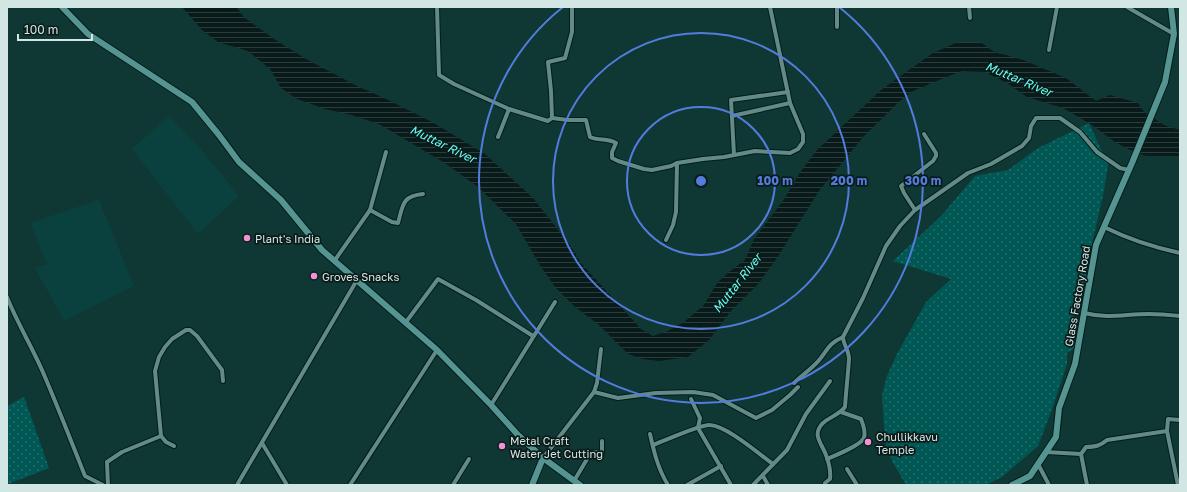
<svg xmlns="http://www.w3.org/2000/svg" width="1187" height="492" viewBox="0 0 1187 492" font-family="'Golos Text',sans-serif">
<style>
.built{fill:#0a413e}
.grass{fill:url(#grass-dots)}
.water{fill:url(#water-rules)}
.lines{fill:none;stroke-linecap:round;stroke-linejoin:round}
.street-casing{stroke:#001d1b;stroke-width:6}
.secondary-casing{stroke:#001d1b;stroke-width:8}
.street{stroke:#638a87;stroke-width:4}
.secondary{stroke:#559490;stroke-width:6}
.ring{fill:none;stroke:#537cdc;stroke-width:2}
.poi-dot{fill:#f491d4;stroke:#0b1b1a;stroke-width:1.5}
.labels{text-anchor:middle;dominant-baseline:central;stroke-width:3.5;stroke-linejoin:round;paint-order:stroke}
.poi-label{font-size:11px;fill:#d2e6e4;stroke:#0b1b1a;text-anchor:start}
.street-label{font-size:11px;fill:#d2e6e4;stroke:#0b1b1a}
.water-label{font-size:12px;font-style:italic;fill:#6bfdf5;stroke:#0b1b1a}
.centre{fill:#537cdc;stroke:#0b1b1a;stroke-width:2}
.ring-label{font-size:12px;text-anchor:middle;font-weight:bold;fill:#537cdc;stroke:#0b1b1a;stroke-width:3.5;stroke-linejoin:round;paint-order:stroke}
</style>
<defs>
<pattern id="grass-dots" width="8" height="8" patternUnits="userSpaceOnUse"><rect width="8" height="8" fill="#005754"/><path d="M2 2h.1M6 6h.1" fill="none" stroke="#246f6c" stroke-width="1.8" stroke-linecap="round"/></pattern>
<pattern id="water-rules" width="6" height="5" patternUnits="userSpaceOnUse"><rect width="6" height="5" fill="#081b1a"/><path d="M0 2.5h6" fill="none" stroke="#2b3c3b"/></pattern>
</defs>
<rect width="100%" height="100%" fill="#0f3734"/>
<!-- built -->
<g class="built">
<polygon points="169,116 200,148 239,196 198,234 132,149"/>
<polygon points="99,200 134,286 64,321 35,268 47,264 30,223"/>
</g>
<!-- grass -->
<g class="grass">
<polygon points="1089,123 1108,165 1104,191 1087,265 1086,288 1074,314 1077,330 1078,346 1067,353 1067,364 1051,412 1038,446 1002,477 986,485 906,485 892,461 885,441 882,395 887,376 897,354 926,302 951,279 893,261 941,216 975,176 1008,170 1038,148"/>
<polygon points="24,397 49,468 8,484 7,406"/>
</g>
<!-- water -->
<polygon class="water" points="182,7 236,7 245,18 277,41 306,59 357,86 382,97 432,122 485,154 533,198 570,245 580,262 641,329 653,336 668,331 684,322 704,305 717,283 729,272 745,260 754,239 785,198 799,174 816,151 881,90 933,53 958,42 980,42 996,53 1006,55 1023,60 1066,78 1096,101 1110,95 1138,103 1144,112 1164,125 1180,130 1180,156 1146,156 1128,149 1115,142 1092,125 1063,108 1027,97 1007,83 985,72 962,71 939,80 913,91 903,98 864,136 819,191 777,258 759,283 731,311 709,340 688,357 659,361 643,359 628,354 599,325 574,306 556,288 541,267 516,224 478,187 445,163 379,124 348,114 325,109 297,99 281,88 270,69 248,51 218,42 202,30"/>
<g class="lines">
<defs>
<g id="street">
<polyline points="437,7 439,75 454,84 509,109 548,121 552,118 551,91 548,62 565,58 572,32 572,7"/>
<polyline points="837,7 837,27"/>
<polyline points="969,7 970,18"/>
<polyline points="1127,7 1174,34"/>
<polyline points="1049,50 1057,7"/>
<polyline points="732,116 790,103"/>
<path d="M552,118l16,2h18l4,17c9,4 18,1 26,6l-4,9v6l6,3 26,8 8,1 19,-4 6,-3 26,-4 21,-2 31,-6 35,2 8,-4 5,-7v-8l-13,-31 -20,-96"/>
<polyline points="498,137 509,109"/>
<polyline points="734,155 731,100 788,92"/>
<path d="M370,210l22,12 6,1c5,-18 4,-27 25,-29"/>
<polyline points="915,210 904,193 901,186 933,161 936,156 936,153 924,134"/>
<path d="M1104,227c24,12 49,20 76,26"/>
<polyline points="666,240 673,225 676,212 677,163"/>
<polyline points="335,260 370,210 386,152"/>
<path d="M7,297c11,28 27,53 38,80 14,33 27,66 40,99l18,9"/>
<path d="M1084,313c25,6 41,1 65,1 10,0 21,1 31,2"/>
<polyline points="406,322 438,279 476,300 533,336"/>
<path d="M794,383c8,-8 19,-15 26,-24 9,-11 8,-15 23,-22"/>
<polyline points="594,392 618,398 656,393 693,392 713,395 756,418 772,410 790,395 798,387"/>
<polyline points="691,399 700,418 698,428 731,485"/>
<polyline points="491,405 555,302"/>
<polyline points="1167,431 1178,485"/>
<path d="M650,434c4,18 8,35 18,51"/>
<polyline points="262,443 287,485"/>
<path d="M653,445c11,-4 48,-21 57,-20 17,1 49,29 63,39"/>
<polyline points="174,446 166,442 161,436 155,371 159,357 165,347 172,339 186,330 190,330 197,336 222,370 223,381"/>
<path d="M1046,452l35,2 5,-7c9,0 14,-1 21,-7l60,-9 1,-12 12,1"/>
<polyline points="1081,454 1087,485"/>
<polyline points="543,458 594,392 597,383 601,349"/>
<path d="M827,459c9,-4 33,-13 37,-21 2,-6 -1,-14 -3,-19l-20,-7"/>
<polyline points="1038,464 1049,485"/>
<polyline points="847,469 857,485"/>
<polyline points="763,476 768,485"/>
<polyline points="574,481 590,454 594,452 602,453 602,441"/>
<polyline points="108,485 107,462 122,452 161,436"/>
<polyline points="237,485 357,280"/>
<polyline points="350,485 437,350"/>
<polyline points="453,485 469,459"/>
<polyline points="687,485 721,466"/>
<polyline points="753,485 787,450 806,414 830,381"/>
<path d="M825,485v-2l5,-4c1,-8 -1,-16 -4,-24 -4,-11 -14,-20 -4,-31 7,-7 17,-9 23,-17 1,-16 3,-32 4,-48 0,-9 -6,-15 -6,-22l20,-39 23,-52 14,-20 15,-16 53,-37 23,-9 31,-18 7,-8 2,-12 5,-8h24l20,14 17,20 23,16 9,2"/>
</g>
<g id="secondary">
<polyline points="62,7 88,34 192,102 219,135 239,162 281,200 322,250 437,350 491,405 518,435 543,458 580,485"/>
<polyline points="532,485 543,458"/>
<polyline points="1012,485 1030,476 1056,437 1059,408 1075,364 1096,245 1132,163 1165,82 1174,34 1171,7"/>
</g>
</defs>
<!-- street casing -->
<use href="#street" class="street-casing"/>
<!-- secondary casing -->
<use href="#secondary" class="secondary-casing"/>
<!-- street -->
<use href="#street" class="street"/>
<!-- secondary -->
<use href="#secondary" class="secondary"/>
</g>
<!-- distance rings -->
<g class="ring">
<circle cx="701" cy="181" r="74"/>
<circle cx="701" cy="181" r="148"/>
<path d="M839 7A222 222 0 1 1 563 7"/>
</g>
<!-- markers -->
<g class="poi-dot">
<circle cx="247" cy="238" r="4"/>
<circle cx="314" cy="276" r="4"/>
<circle cx="868" cy="442" r="4"/>
<circle cx="502" cy="446" r="4"/>
</g>
<g class="labels">
<!-- poi labels -->
<g class="poi-label">
<text x="255" y="238">Plant's India</text>
<text x="322" y="276">Groves Snacks</text>
<text x="876" y="436">Chullikkavu<tspan x="876" dy="13">Temple</tspan></text>
<text x="510" y="440">Metal Craft<tspan x="510" dy="13">Water Jet Cutting</tspan></text>
</g>
<!-- street labels -->
<g class="street-label">
<text transform="translate(1077 296) rotate(-80)">Glass Factory Road</text>
</g>
<!-- water labels -->
<g class="water-label">
<text transform="translate(1019 79) rotate(23)">Muttar River</text>
<text transform="translate(443 144) rotate(26)">Muttar River</text>
<text transform="translate(737 283) rotate(-52)">Muttar River</text>
</g>
</g>
<circle cx="701" cy="181" r="6" class="centre"/>
<g class="ring-label">
<text x="775" y="185">100 m</text>
<text x="849" y="185">200 m</text>
<text x="923" y="185">300 m</text>
</g>
<!-- border -->
<rect width="1187" height="492" fill="none" stroke="#d2e6e4" stroke-width="16"/>
<!-- scale -->
<path d="M18 34v6h74v-6" fill="none" stroke="#d2e6e4" stroke-width="2"/>
<text x="24" y="34" font-size="12" fill="#d2e6e4" stroke="#0b1b1a" stroke-width="3" paint-order="stroke">100 m</text>
</svg>
